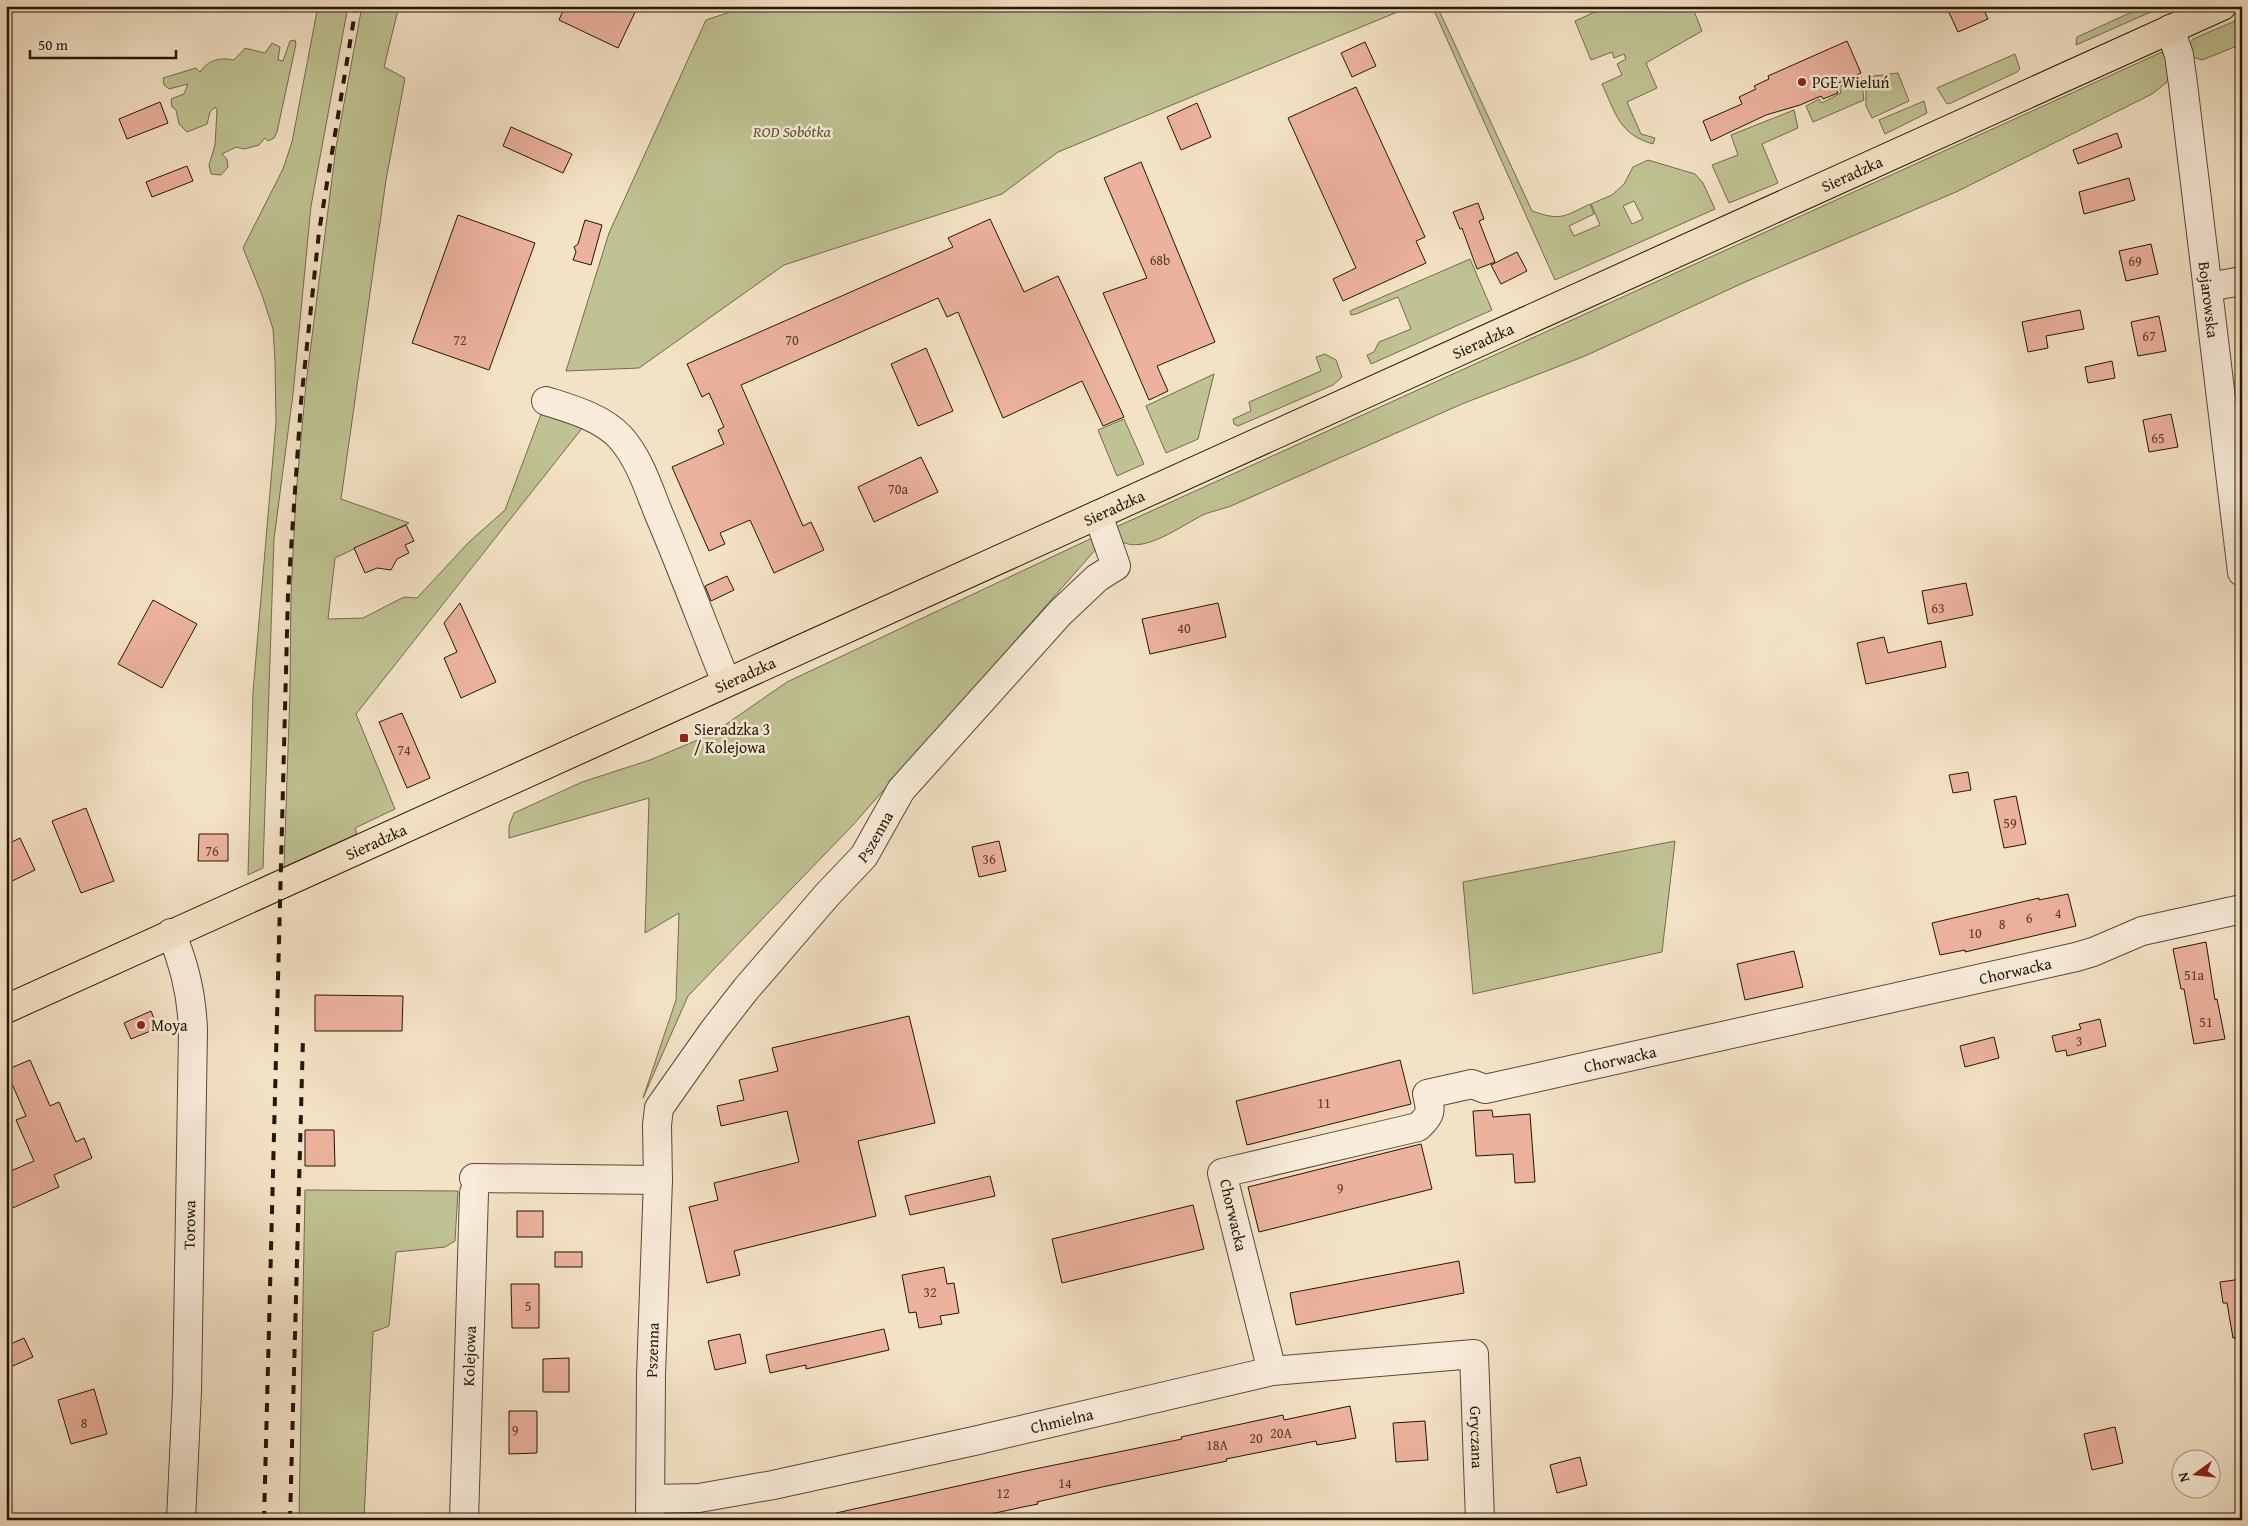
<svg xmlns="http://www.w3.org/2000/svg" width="2248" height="1526" viewBox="0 0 2248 1526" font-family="'Gentium Book Plus',serif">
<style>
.green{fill:#bfc292;stroke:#726c4c;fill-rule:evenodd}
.building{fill:#ecb29d;stroke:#251605}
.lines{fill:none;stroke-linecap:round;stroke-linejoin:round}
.minor-casing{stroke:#594935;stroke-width:30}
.major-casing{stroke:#251605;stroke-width:30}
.minor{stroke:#f8ecda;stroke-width:28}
.major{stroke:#f4e2c6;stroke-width:28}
.rail{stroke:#251605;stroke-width:4;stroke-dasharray:9 9;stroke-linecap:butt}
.poi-dot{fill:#8f2418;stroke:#f8ecda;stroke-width:2}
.labels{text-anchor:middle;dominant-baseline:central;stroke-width:5;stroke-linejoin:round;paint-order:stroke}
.number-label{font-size:14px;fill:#573d2b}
.poi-label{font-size:16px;fill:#251605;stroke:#f8ecda;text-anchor:start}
.park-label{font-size:16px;font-style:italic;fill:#5b5236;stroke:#f8ecda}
.street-label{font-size:16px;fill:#251605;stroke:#f8ecda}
</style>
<rect width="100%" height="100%" fill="#f4e2c6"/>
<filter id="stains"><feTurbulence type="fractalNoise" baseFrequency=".004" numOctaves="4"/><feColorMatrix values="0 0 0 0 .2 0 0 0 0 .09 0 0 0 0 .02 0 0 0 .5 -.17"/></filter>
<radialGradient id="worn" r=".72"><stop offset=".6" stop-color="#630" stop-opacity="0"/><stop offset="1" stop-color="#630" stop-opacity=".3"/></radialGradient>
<!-- green -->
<g class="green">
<polygon points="318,6 348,6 311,206 293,394 274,539 263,868 248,875 253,692 276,422 275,361 273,329 262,295 243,248 283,169 292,142"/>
<polygon points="362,6 399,6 384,67 405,78 386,180 341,499 409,523 335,558 328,619 363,618 404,597 417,598 469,542 505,510 546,401 591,417 356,714 395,809 355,828 357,834 284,867 290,692 291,594 296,494 306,384 336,147"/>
<polygon points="748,6 1412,6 1058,152 1002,194 784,265 639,368 566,371 609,233 706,20"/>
<path d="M1432,6h5l95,205c29,10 31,6 58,-7l4,10 -25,12 5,10 26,-11 -9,-21 21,-9 12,-11 9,-17 15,-7 47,14 8,9 12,26 -160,71zM1634,201l9,18 -11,5 -9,-18z"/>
<path d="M1595,6h97l10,25 -56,32 11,25 -30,14 14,32 14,4 -2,6c-34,-10 -37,-30 -51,-60l20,-9 -5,-11 9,-5 -2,-5 -10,4 -2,-6 -21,8 -16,-39 22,-10z"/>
<polygon points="2145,6 2162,7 2076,45 2077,37"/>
<polygon points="2242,18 2242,44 2202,60 2193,57 2189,45 2193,39"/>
<path d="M295,40l1,4 -19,88 -3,6 -6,3 -3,-3 -6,7 -15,4 -8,-2 -14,7 5,5 1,8 -7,8 -10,-1 -2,-9 6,-20 2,-35 -2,-3 -5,5 -3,12 -20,8 -8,-8 -3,-14 -4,-3 -1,-8 13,-5 4,-10 -19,5 -5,-4 -1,-7 33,-10 4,4c8,-12 20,-15 34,-12l11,-12 20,5 7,-10 8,4 -2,13 5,1 7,-20z"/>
<path d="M2162,52l7,11 -2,19 -15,12 -196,98 -211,90 -160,74 -123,48 -231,102c-8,3 -18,5 -26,8 -22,10 -63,43 -86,26l-3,-13z"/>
<polygon points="2015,54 2020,69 2017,72 1951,103 1947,104 1937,88"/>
<polygon points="1898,73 1909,101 1872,118 1866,106 1866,77"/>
<polygon points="1861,77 1864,100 1813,122 1806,106 1819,99 1822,103 1841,93 1839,87"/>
<polygon points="1924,101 1927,113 1885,134 1879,120"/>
<polygon points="1794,110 1798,128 1762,144 1778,183 1729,203 1712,165 1738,155 1731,135"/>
<polygon points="1470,259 1492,310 1371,364 1367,355 1374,352 1379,342 1411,329 1398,297 1356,314 1351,315 1350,311"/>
<polygon points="1325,354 1336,360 1342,377 1333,385 1238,426 1234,424 1233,419 1251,411 1249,402 1321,371 1316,357"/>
<polygon points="1214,374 1198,439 1166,453 1146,406"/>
<polygon points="1124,419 1144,464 1117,476 1098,430"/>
<polygon points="1090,539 1094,541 1097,548 852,826 688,996 643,1098 676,1000 679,913 645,933 649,798 509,838 509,826 514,813 582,782 650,760 712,734 787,682"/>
<polygon points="1675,841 1662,952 1473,994 1463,882"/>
<polygon points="305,1190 458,1191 455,1241 445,1247 396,1252 389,1326 373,1332 364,1520 299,1520"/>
</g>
<!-- building -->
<g class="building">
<polygon points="565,6 638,6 618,48 559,20"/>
<polygon points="1946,6 1982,6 1988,19 1958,32"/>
<polygon points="1847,41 1861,73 1834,85 1838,93 1823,99 1821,96 1800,105 1766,115 1711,141 1703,121 1742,104 1739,97 1756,89 1754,86 1769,79 1768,76"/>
<polygon points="1365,42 1376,66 1352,77 1341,53"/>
<polygon points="1356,87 1425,237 1416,241 1426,263 1343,301 1333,279 1356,268 1288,118"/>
<polygon points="160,102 168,123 127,139 119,119"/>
<polygon points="1197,103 1211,137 1181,150 1167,117"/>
<polygon points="511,127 572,154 563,173 503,146"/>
<polygon points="2117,133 2122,147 2078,164 2073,150"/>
<polygon points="1141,162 1215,342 1157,366 1168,391 1149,400 1103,293 1147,278 1104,178"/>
<polygon points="187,166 193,181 152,197 146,182"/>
<polygon points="2129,178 2135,200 2084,214 2079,192"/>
<polygon points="1478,203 1484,219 1479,221 1495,262 1477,269 1462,228 1460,229 1453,212"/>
<polygon points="458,215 535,243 489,370 412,343"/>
<polygon points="990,219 1024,292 1058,276 1124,417 1103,426 1082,381 1003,418 958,312 947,317 938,298 741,385 803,526 811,522 824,550 774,573 750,520 720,533 725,544 709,551 672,467 724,444 718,430 724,427 709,393 702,397 687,364 953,247 948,238"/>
<polygon points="585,220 602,225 591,265 573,260 576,252 574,247 578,244"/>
<polygon points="2151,244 2158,274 2126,281 2119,251"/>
<polygon points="1517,252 1527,271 1501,284 1491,265"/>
<polygon points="2080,310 2084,329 2046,336 2048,348 2028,352 2022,322"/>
<polygon points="2159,316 2166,351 2138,356 2131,322"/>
<polygon points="926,348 953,411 918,426 891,364"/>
<polygon points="2112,361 2115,378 2088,383 2085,367"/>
<polygon points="2171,414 2178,447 2149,452 2143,420"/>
<polygon points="921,457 938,492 874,522 858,487"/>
<polygon points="406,525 414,541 405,545 409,553 397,559 391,570 377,568 365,573 354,548"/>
<polygon points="727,576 734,590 711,601 705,586"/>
<polygon points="1966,583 1973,615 1928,624 1922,591"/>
<polygon points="153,600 197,624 162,688 118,664"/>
<polygon points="460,603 496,682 461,698 444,658 457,652 444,623"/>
<polygon points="1218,603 1226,637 1150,654 1142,619"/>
<polygon points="1884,637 1888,653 1941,641 1946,667 1866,684 1857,643"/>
<polygon points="402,713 430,778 407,788 379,722"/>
<polygon points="1968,772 1971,790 1953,793 1949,775"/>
<polygon points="2016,796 2026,844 2004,848 1994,800"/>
<polygon points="86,808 114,881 81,893 52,821"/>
<polygon points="199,834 228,834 228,861 198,861"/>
<polygon points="20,838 35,870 6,884 6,845"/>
<polygon points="999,841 1006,871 979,877 972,847"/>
<polygon points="2068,894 2076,926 1965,952 1965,950 1940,955 1932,923 2039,898 2039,900"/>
<polygon points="2206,942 2215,1000 2217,999 2225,1039 2194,1044 2184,989 2181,989 2173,949"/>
<polygon points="1794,951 1803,987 1745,1000 1737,964"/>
<polygon points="315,995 403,996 402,1031 315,1031"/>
<polygon points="151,1011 158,1028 131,1039 124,1023"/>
<polygon points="909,1016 935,1123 858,1141 876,1216 734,1251 740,1275 707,1283 689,1207 718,1200 714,1183 799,1162 787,1111 721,1126 717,1106 744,1100 739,1080 778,1071 772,1048"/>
<polygon points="2100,1019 2106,1046 2067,1056 2066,1050 2056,1052 2052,1036 2081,1029 2079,1024"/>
<polygon points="1994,1037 1999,1058 1965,1067 1960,1046"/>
<polygon points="30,1060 50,1106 59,1102 76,1142 84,1138 92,1158 54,1175 59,1187 6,1211 6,1173 34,1161 16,1120 26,1116 6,1070"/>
<polygon points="1400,1060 1411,1104 1247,1145 1236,1101"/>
<polygon points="1492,1110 1493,1117 1530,1114 1535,1182 1515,1183 1513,1154 1476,1156 1473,1111"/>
<polygon points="305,1130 334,1130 335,1166 305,1166"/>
<polygon points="1421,1144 1432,1189 1259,1232 1248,1187"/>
<polygon points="990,1176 995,1196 910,1215 905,1196"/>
<polygon points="1193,1205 1204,1249 1062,1283 1052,1239"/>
<rect x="517" y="1211" width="26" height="26"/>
<rect x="555" y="1252" width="27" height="15"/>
<polygon points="1459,1261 1464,1293 1296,1325 1290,1293"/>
<polygon points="944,1267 947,1284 954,1283 959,1313 940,1316 942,1324 919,1328 916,1312 909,1313 902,1275"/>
<polygon points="2242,1279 2242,1337 2233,1338 2227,1303 2223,1303 2220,1282"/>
<polygon points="511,1284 539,1284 539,1328 512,1328"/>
<polygon points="884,1329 889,1350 806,1369 806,1365 770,1373 766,1355"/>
<polygon points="740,1334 746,1363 715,1370 708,1341"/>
<polygon points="24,1338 33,1357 6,1369 6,1346"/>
<polygon points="569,1358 569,1392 543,1392 543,1359"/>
<polygon points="94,1389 107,1434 71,1444 58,1400"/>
<polygon points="1350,1406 1356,1438 1317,1445 1316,1441 1226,1459 1227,1461 1102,1487 1037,1502 1038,1504 1018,1508 964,1520 837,1520 836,1513 1030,1470 1182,1439 1181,1437 1283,1415 1284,1420"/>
<polygon points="509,1411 537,1411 537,1453 509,1454"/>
<polygon points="1425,1421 1428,1460 1396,1462 1393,1423"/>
<polygon points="2115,1427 2123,1463 2092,1470 2084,1434"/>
<polygon points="1580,1457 1587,1485 1557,1493 1550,1465"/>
</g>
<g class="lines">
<defs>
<g id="minor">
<path id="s1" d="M2170,29l9,26 4,29 59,488"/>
<polyline points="2208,287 2242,281"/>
<path d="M546,401c25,8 55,16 74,36 19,21 28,50 38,75 24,56 45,113 68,170"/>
<path d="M171,933c14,32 21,63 22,98l-6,361 -6,128"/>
<polyline points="474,1178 658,1180"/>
<path id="s2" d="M1272,1371l-50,-198 196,-46c14,-13 13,-16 9,-33l45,-10 13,5 591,-132 17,-5 49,-21 100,-22"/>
<path id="s3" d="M651,1499l48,-1 74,-13 201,-44 298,-70 202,-17 6,166"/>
<path id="s4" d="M464,1520l10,-327"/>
<path id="s5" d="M650,1520l1,-145 7,-195 -1,-55 2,-17 55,-78 32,-41 81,-94 37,-39 37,-66 159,-177 37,-35 19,-12 -18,-51"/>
</g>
<g id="major">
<path id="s6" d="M6,1009l2216,-1003"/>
</g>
</defs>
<!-- minor casing -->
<use href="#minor" class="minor-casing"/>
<!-- major casing -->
<use href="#major" class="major-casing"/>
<!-- minor -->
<use href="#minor" class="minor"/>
<!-- major -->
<use href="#major" class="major"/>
<!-- rail -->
<g class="rail">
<polyline points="264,1520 288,594 301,402 319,232 356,6"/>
<polyline points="290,1520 303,1037"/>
</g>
</g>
<!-- markers -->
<g class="poi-dot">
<circle cx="1802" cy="82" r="5"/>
<rect x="679" y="733" width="10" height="10" rx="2.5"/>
<circle cx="141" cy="1025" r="5"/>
</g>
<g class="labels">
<!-- number labels -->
<g class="number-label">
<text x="1160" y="260">68b</text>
<text x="2135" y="261">69</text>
<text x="2149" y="336">67</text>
<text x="460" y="340">72</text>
<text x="792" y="340">70</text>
<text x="2158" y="438">65</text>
<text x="898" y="489">70a</text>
<text x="1938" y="608">63</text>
<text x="1184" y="628">40</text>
<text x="404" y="750">74</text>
<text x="2010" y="823">59</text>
<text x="212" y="851">76</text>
<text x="989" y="859">36</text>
<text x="2058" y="913">4</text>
<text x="2029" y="918">6</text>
<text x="2002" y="924">8</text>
<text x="1975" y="933">10</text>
<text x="2194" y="975">51a</text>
<text x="2206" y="1022">51</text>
<text x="2079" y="1041">3</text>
<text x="1324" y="1103">11</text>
<text x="1340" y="1188">9</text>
<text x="930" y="1292">32</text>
<text x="528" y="1306">5</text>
<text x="84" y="1423">8</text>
<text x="515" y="1430">9</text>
<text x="1281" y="1433">20A</text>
<text x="1256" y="1438">20</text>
<text x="1217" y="1445">18A</text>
<text x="1065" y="1483">14</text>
<text x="1003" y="1493">12</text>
</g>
<!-- poi labels -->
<g class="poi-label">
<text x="1812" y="82">PGE Wieluń</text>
<text x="694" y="729">Sieradzka 3<tspan x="694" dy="18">/ Kolejowa</tspan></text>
<text x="151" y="1025">Moya</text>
</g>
<!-- park labels -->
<g class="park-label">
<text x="792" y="131">ROD Sobótka</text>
</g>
<!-- street labels -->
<g class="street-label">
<text stroke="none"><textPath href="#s6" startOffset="2026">Sieradzka</textPath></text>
<text stroke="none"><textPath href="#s1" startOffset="274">Bojarowska</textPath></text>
<text stroke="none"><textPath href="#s6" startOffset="1621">Sieradzka</textPath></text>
<text stroke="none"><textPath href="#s6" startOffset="1216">Sieradzka</textPath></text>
<text stroke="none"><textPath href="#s6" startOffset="811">Sieradzka</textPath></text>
<text stroke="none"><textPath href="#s5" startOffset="760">Pszenna</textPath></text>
<text stroke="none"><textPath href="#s6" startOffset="406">Sieradzka</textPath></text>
<text stroke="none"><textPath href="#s2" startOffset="1046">Chorwacka</textPath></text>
<text stroke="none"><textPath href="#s2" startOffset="641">Chorwacka</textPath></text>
<text transform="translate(1234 1215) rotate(77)">Chorwacka</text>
<text transform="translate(189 1225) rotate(-89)">Torowa</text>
<text stroke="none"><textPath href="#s5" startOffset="170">Pszenna</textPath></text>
<text stroke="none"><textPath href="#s4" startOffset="164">Kolejowa</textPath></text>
<text stroke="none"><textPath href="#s3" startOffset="419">Chmielna</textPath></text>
<text stroke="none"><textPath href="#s3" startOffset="921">Gryczana</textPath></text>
</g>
</g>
<!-- margin -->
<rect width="2248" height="1526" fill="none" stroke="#f4e2c6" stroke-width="25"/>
<rect x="8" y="8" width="2233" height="1511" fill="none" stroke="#251605" stroke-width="2.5"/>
<rect x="12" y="12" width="2223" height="1501" fill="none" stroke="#251605"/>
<!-- north arrow -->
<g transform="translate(2196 1474) rotate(255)"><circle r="24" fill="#f8ecda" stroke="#a49685"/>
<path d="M0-4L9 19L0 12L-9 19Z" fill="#8f2418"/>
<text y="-8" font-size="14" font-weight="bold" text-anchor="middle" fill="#251605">N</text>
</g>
<!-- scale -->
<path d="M30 50v8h146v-8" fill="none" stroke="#251605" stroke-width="2.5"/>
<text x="38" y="50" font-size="15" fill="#251605" stroke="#f8ecda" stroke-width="4" paint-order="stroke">50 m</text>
<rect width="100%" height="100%" filter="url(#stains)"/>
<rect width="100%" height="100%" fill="url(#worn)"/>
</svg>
